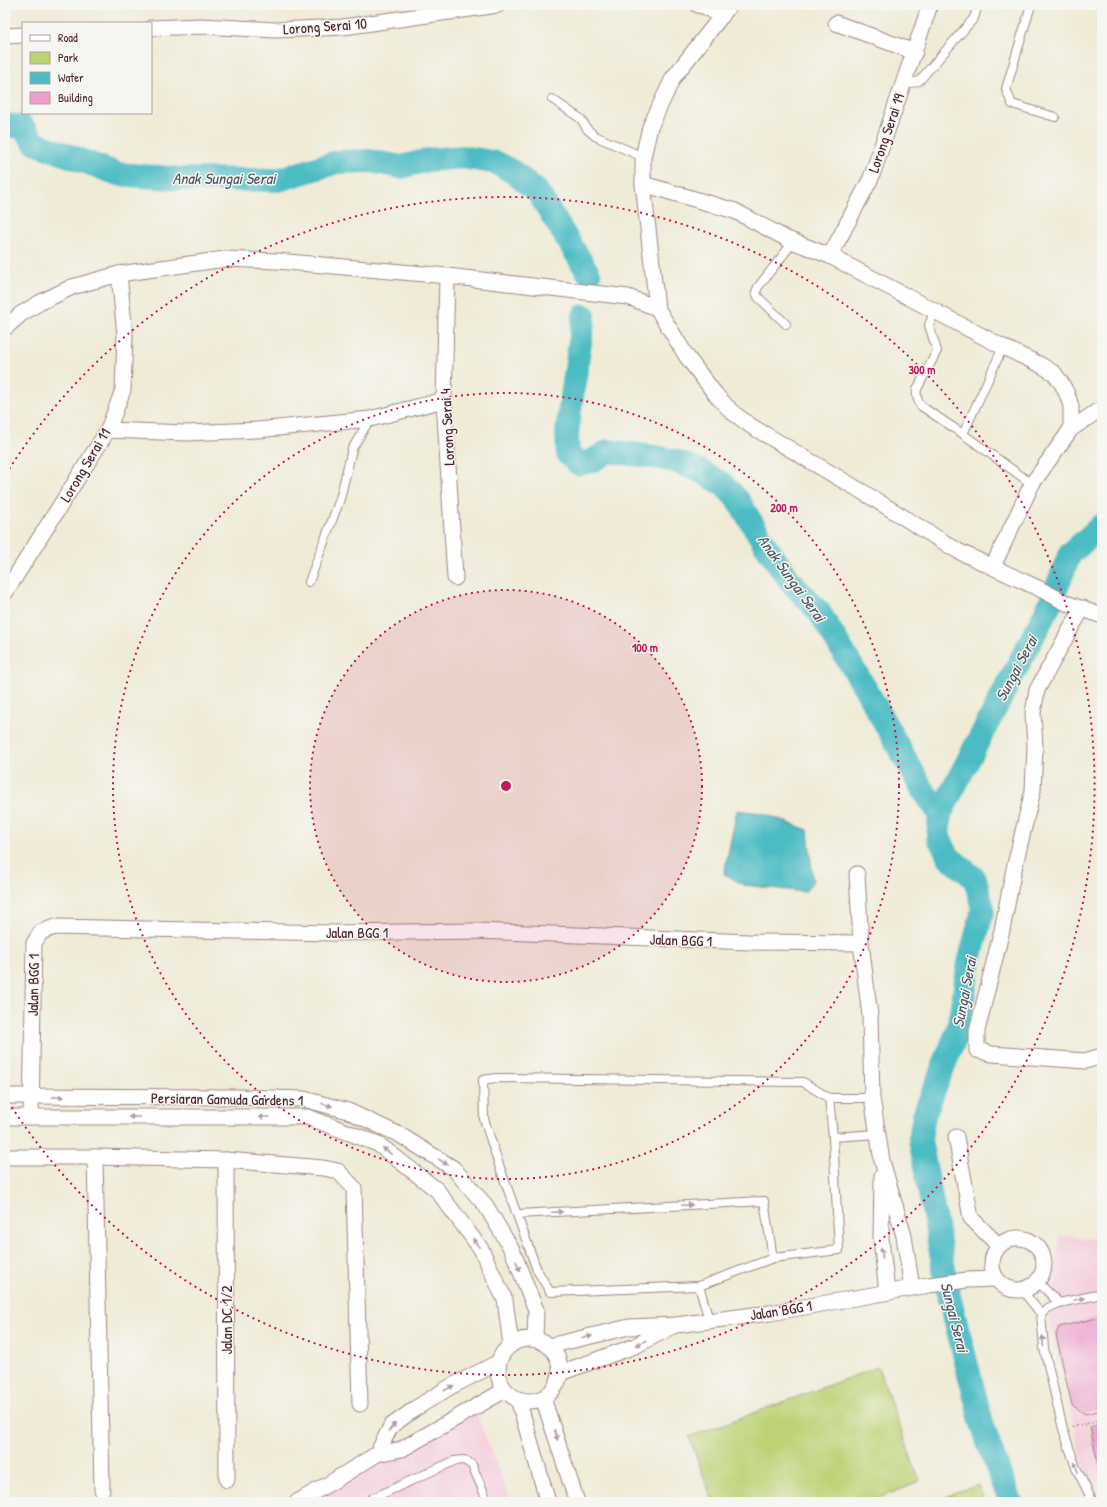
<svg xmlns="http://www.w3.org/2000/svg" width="1107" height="1507" viewBox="0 0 1107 1507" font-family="'Patrick Hand',sans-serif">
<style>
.built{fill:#f4cfdd}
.green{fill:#bdd275;stroke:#847850}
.water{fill:#4cbbc4;stroke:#4b6d78}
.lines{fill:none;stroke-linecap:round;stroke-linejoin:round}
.river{stroke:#4cbbc4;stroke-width:24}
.building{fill:#eda0cd}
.service-casing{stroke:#9c8580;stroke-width:10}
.minor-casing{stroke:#9c8580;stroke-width:17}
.path{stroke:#9c8580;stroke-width:2.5;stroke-dasharray:1 3;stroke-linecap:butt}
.service{stroke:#fff;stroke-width:8}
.minor{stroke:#fff;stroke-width:15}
.oneway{fill:#ae9aa0}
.ring{fill:none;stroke:#c2185b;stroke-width:2;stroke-dasharray:2 4}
.labels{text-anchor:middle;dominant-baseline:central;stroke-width:3;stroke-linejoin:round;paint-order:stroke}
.street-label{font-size:15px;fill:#4a1f2b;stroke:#f6f6f2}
.water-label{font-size:16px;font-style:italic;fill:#4b5661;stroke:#f6f6f2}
.centre{fill:#c2185b;stroke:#f6f6f2;stroke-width:2}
.ring-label{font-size:12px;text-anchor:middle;font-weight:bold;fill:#c2185b;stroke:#f6f6f2;stroke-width:3;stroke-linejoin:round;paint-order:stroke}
</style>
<rect width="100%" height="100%" fill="#f6f6f2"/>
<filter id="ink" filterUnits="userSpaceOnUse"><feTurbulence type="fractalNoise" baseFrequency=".025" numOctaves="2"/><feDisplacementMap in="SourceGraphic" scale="8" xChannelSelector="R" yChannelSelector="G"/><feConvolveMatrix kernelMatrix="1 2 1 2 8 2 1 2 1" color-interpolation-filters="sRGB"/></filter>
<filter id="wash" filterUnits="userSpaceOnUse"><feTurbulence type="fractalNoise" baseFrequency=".012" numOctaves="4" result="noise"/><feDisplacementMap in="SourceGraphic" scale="16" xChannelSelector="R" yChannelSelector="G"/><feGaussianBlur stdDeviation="0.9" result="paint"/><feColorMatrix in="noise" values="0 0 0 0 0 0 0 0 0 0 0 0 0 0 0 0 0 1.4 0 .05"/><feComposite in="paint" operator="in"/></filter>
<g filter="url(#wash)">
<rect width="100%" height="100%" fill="#efebd6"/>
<!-- built -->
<g class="built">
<polygon points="1060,1236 1102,1239 1102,1502 1083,1467 1049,1318"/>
<polygon points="477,1415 511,1502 299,1502 377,1447 425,1433"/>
</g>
<!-- green -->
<g class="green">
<polygon points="878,1367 920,1482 868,1502 713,1502 689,1437"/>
<polygon points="978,1485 985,1502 931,1502"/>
</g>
<!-- water -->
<polygon class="water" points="737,810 762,813 808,830 813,881 805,892 744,885 724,874"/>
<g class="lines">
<!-- river -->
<g class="river">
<polyline points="5,125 23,127 35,143 118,174 181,179 278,180 337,162 370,161 401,167 428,160 463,157 497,163 513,172 537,191 589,274"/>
<polyline points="584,316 569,416 567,435 568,454 579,464 592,461 608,451 648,456 675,461 700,471 723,484 738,500 764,543 791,582 819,612 865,688 923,790 940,814"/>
<polyline points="1011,1502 995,1462 982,1424 949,1296 920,1139 924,1115 958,1030 969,963 983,909 975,879 949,857 938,836 940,814 1050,604 1070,554 1102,525"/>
</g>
</g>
<g id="blocks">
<!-- building -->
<g class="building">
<polygon points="1102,1317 1102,1410 1085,1414 1072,1405 1056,1335 1059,1327"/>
<polygon points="1102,1424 1102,1477 1101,1477 1090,1427"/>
</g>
</g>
</g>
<g filter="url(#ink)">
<use href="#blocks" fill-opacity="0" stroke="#9c8580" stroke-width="1"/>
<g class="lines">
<defs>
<g id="service">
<polyline points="1031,5 1006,89 1012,104 1055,117"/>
<polyline points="903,85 919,81 974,18 978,5"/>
<polyline points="552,99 581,119 587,129 595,136 643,157"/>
<path d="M935,310l-6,15 8,26 -20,38c-1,7 0,11 4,17l42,28 69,50"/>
<polyline points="786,324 758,297 756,292 758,287 794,241"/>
<polyline points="963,434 1003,347"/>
<polyline points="309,582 340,499 352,449 370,419"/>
<polyline points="829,1098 833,1137 839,1250 773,1258 699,1286 550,1292 537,1270 499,1165 484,1119 483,1080 496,1078 803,1082 829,1098 872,1098"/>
<polyline points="833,1137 877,1134"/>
<polyline points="518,1214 764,1201 773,1258"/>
<polyline points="1038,1282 1059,1303 1102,1294"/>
<polyline points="699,1286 709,1320"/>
<polyline points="1022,1290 1041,1314 1044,1348 1063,1429 1076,1468 1093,1502"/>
<polyline points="1041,1314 1048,1308 1059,1303"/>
<polyline points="369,1502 373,1498 454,1461 464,1460 472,1465 488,1502"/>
</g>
<g id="minor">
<polyline points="698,5 704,6 722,16"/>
<polyline points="836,23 915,52"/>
<polyline points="151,28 201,26 276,30 343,27 498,5"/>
<polyline points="5,36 23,35"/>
<polyline points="643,184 735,211 787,239 830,256 1003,347 1039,364 1054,373 1062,384 1067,394 1071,406 1071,429"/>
<polyline points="830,256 871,178 930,5"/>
<polyline points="447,276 444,400 455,578"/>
<polyline points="657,308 643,184 643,157 650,127 673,78 730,5"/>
<polyline points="5,328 21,314 39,303 72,287 119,274 225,259 277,261 447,276 628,297 657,308 687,357 716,395 732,412 751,426 866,494 958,551 1040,589 1066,603 1102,616"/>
<polyline points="108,430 186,433 257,430 370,419 444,400"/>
<polyline points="993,566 1032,484 1071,429 1102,408"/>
<polyline points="5,593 108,430 123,390 125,335 119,274"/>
<polyline points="1083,608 1071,628 1037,690 1033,713 1035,748 1033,790 1014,869 1002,930 977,1031 977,1050 992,1054 1085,1061 1102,1056"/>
<polyline points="857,874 861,943 870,1016 872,1098 882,1161 904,1236 912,1288"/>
<polyline points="5,1096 237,1097 304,1099 348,1111 400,1135 453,1168 486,1206 512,1250 536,1310 535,1339"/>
<polyline points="5,1117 308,1117 378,1144 437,1190 481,1249 505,1300 511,1345"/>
<polyline points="31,1117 34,943 41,932 55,927 334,933 476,931 749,942 861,943"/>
<polyline points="956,1137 971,1218 999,1246"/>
<polyline points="5,1157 95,1157 226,1160 323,1168 338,1171 354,1188 360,1404"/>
<polyline points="95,1157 102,1490"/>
<polyline points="226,1160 227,1480"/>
<polyline points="882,1176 881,1239 887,1292"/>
<circle cx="1018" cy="1264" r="26"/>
<circle cx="529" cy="1370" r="31"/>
<polyline points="549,1346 629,1327 676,1325 770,1313 929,1285 967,1280 995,1279"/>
<polyline points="560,1373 635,1346 671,1327"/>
<polyline points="543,1398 577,1502"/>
<polyline points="518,1399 548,1502"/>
<polyline points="377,1454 391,1426 416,1408 450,1387 499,1362"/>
<polyline points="297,1502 330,1483 377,1454 402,1449 505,1390"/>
</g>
</defs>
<!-- service casing -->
<use href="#service" class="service-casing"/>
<!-- minor casing -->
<use href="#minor" class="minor-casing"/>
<!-- path -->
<polyline class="path" points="1072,1427 1102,1420"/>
<!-- service -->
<use href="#service" class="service"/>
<!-- minor -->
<use href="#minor" class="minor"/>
</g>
<!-- one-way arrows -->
<defs><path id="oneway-solid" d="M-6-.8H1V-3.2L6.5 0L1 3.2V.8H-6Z"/></defs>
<g class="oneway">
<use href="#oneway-solid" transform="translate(58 1097)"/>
<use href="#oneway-solid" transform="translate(327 1105) rotate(16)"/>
<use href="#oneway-solid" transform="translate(134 1117) rotate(-180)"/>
<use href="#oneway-solid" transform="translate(264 1117) rotate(-180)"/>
<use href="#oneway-solid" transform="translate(387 1151) rotate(-142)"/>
<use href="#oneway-solid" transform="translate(443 1162) rotate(32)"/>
<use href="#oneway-solid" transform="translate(687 1205) rotate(-3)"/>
<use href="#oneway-solid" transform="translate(557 1212) rotate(-3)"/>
<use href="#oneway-solid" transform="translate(476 1243) rotate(-126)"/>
<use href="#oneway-solid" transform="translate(882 1253) rotate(-97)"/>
<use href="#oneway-solid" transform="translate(518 1266) rotate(68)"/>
<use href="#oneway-solid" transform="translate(1079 1299) rotate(-12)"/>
<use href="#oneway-solid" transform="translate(587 1337) rotate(-13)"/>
<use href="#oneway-solid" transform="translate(1043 1341) rotate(-95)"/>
<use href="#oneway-solid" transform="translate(641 1343) rotate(153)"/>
<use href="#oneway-solid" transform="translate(449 1388) rotate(-30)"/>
<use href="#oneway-solid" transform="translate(392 1427) rotate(-50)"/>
<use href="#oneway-solid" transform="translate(556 1435) rotate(72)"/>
<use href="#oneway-solid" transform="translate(1076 1467) rotate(-112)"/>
</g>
</g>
<!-- distance rings -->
<circle cx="506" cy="786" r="196" fill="#c2185b" fill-opacity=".12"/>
<g class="ring">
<circle cx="506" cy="786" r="196"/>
<circle cx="506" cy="786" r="393"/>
<path d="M6 474A589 589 0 1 1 6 1098"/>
</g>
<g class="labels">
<!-- street labels -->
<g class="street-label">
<text transform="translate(325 26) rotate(-4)">Lorong Serai 10</text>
<text transform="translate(886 133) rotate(-71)">Lorong Serai 19</text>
<text transform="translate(447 427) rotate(-93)">Lorong Serai 4</text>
<text transform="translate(85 465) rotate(-59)">Lorong Serai 11</text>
<text x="357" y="932">Jalan BGG 1</text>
<text transform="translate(681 940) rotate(2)">Jalan BGG 1</text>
<text transform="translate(33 985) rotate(-89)">Jalan BGG 1</text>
<text transform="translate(227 1099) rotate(1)">Persiaran Gamuda Gardens 1</text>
<text transform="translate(781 1310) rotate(-9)">Jalan BGG 1</text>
<text transform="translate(226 1320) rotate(-90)">Jalan DC 1/2</text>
</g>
<!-- water labels -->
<g class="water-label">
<text x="224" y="178">Anak Sungai Serai</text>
<text transform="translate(792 578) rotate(54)">Anak Sungai Serai</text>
<text transform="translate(1016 668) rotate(-62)">Sungai Serai</text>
<text transform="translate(964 992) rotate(-79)">Sungai Serai</text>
<text transform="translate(955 1317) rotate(76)">Sungai Serai</text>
</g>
</g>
<circle cx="506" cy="786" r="6" class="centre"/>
<g class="ring-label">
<text x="922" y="374">300 m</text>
<text x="784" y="512">200 m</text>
<text x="645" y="652">100 m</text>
</g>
<!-- margin -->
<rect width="1107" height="1507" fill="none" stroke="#f6f6f2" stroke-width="20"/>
<!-- legend -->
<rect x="22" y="22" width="130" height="92" fill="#f6f6f2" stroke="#b1a0a2"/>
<rect x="30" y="35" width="20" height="6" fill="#ffffff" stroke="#b1a0a2"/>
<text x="58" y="42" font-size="12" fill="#4a1f2b">Road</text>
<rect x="30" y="52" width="20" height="12" fill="#bdd275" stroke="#b1a0a2"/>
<text x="58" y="62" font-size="12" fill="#4a1f2b">Park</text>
<rect x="30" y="72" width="20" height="12" fill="#4cbbc4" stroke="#b1a0a2"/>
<text x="58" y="82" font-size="12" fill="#4a1f2b">Water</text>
<rect x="30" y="92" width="20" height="12" fill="#eda0cd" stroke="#b1a0a2"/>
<text x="58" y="102" font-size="12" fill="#4a1f2b">Building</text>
</svg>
